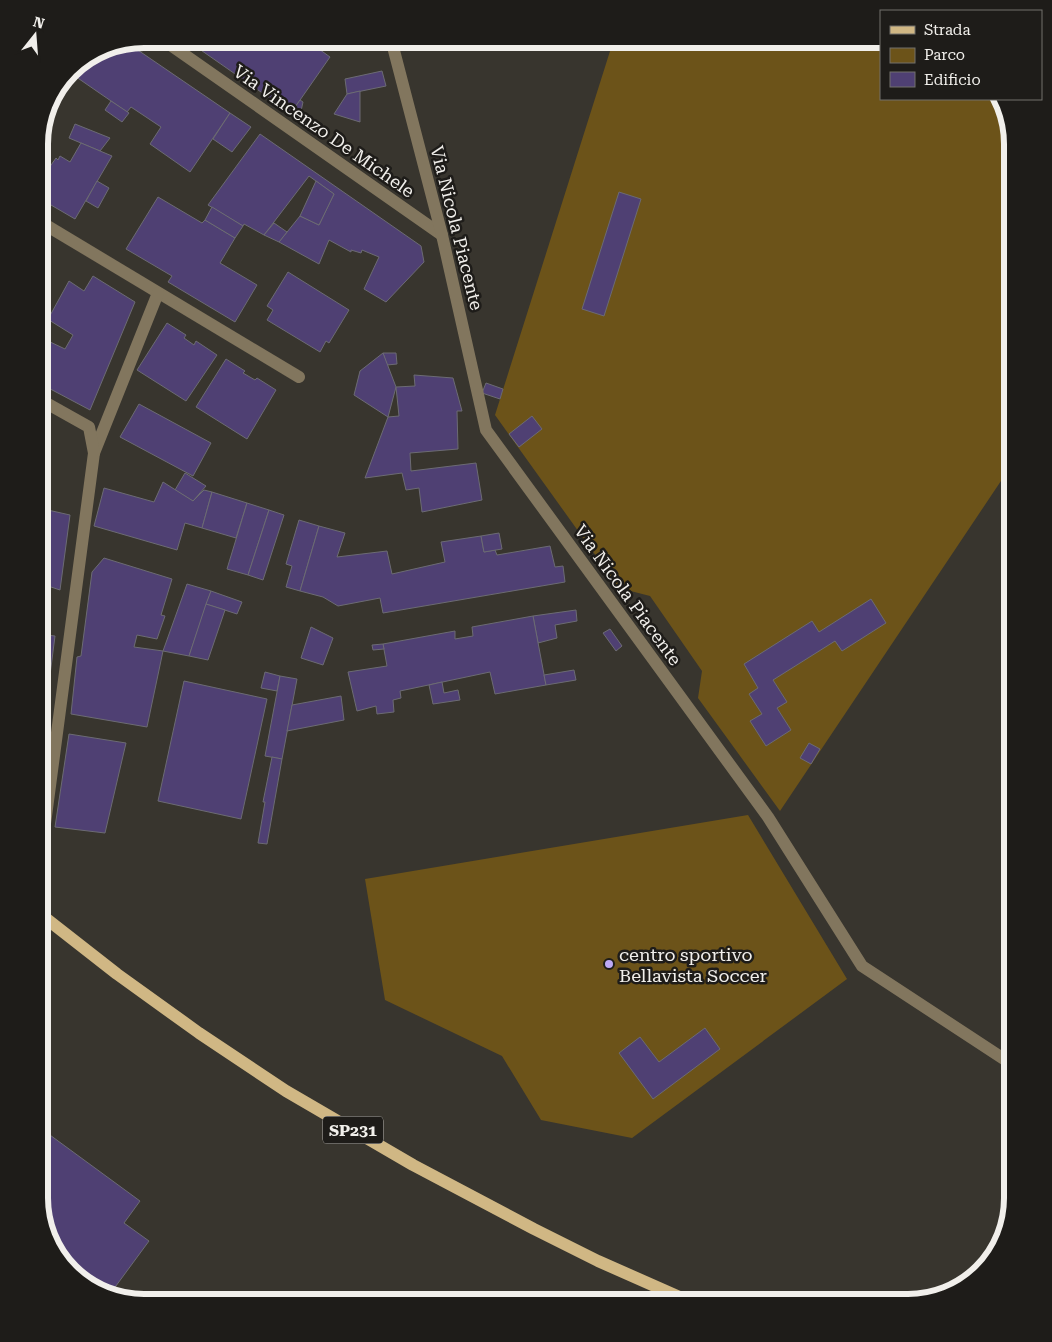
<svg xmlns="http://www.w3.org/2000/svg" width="1052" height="1342" viewBox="0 0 1052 1342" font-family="'Roboto Serif',serif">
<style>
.green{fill:#6c5319}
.building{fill:#4f4073;stroke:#6c6b73}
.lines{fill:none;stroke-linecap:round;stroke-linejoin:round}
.minor{stroke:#82765e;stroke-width:12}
.major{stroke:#d0b784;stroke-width:12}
.poi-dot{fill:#bda9f5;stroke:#1e1c19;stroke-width:2}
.labels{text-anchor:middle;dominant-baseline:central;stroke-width:5;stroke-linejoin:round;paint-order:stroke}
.shield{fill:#1e1c19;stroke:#b2b0ac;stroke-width:1}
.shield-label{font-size:16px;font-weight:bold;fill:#f1efeb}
.street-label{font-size:18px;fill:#f1efeb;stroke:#1e1c19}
.poi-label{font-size:18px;fill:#f1efeb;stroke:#1e1c19;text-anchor:start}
.rim{fill:none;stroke:#f1efeb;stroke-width:6}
</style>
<rect width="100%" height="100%" fill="#38352e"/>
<!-- green -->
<g class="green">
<polygon points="611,39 881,39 881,99 1000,99 1013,143 1013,463 780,811 698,698 702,671 650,596 619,588 495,415 611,48"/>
<polygon points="748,815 847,979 632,1138 541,1120 502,1056 385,1000 365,879"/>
</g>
<!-- building -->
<g class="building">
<polygon points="185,39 294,39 298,42 300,39 305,39 330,57 291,113"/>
<polygon points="126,42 230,113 190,172 150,144 161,127 131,107 127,112 69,72 74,65 103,47"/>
<polygon points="382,71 386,86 347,94 345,79"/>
<polygon points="360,91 360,122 334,114 347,94"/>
<polygon points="300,100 303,102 299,120 291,113"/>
<polygon points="111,101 129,113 122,122 105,110"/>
<polygon points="230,113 251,127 232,152 213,139"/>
<polygon points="75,124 110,138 100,151 69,138"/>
<polygon points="260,134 421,246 424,262 386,302 364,289 379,257 362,250 361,253 351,250 351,252 329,240 319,264 279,242 300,216 319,225 334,194 309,176 264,235 244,224 243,226 208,205"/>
<polygon points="81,143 112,156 75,219 39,198 39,182 56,158 58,160 60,156 70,162"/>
<polygon points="97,181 109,188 98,208 86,201"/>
<polygon points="316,181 334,194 319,225 300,216"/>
<polygon points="619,192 641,199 604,316 582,309"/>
<polygon points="158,197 202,223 205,220 235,238 220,263 257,285 235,322 168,282 172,276 126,249"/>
<polygon points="212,207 243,226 235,238 205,220"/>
<polygon points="274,223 287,232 279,242 264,235"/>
<polygon points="288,272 349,310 329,343 326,341 320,352 267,320 273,310 267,306"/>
<polygon points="93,276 135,302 90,410 39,383 39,353 46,340 65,349 73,335 49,320 47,321 69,281 84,291"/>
<polygon points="39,316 47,321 39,335"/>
<polygon points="167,323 186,335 184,338 194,345 196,341 217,355 186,401 137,370"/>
<polygon points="383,353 396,353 397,364 387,365"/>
<polygon points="383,353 396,387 388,417 354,395 360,371"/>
<polygon points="226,359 245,371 243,373 255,380 257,378 276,390 247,439 196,407"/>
<polygon points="414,375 453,378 462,411 457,411 458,449 410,453 411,471 476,463 482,500 422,512 419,488 406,490 402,473 365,478 388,417 399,416 396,387 415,386"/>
<polygon points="486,383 503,389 500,399 482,393"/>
<polygon points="139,404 211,443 193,476 120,437"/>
<polygon points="532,416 542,429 519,447 509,434"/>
<polygon points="185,473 206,486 193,501 175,490"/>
<polygon points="163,482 193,501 204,490 212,492 202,528 185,523 177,550 94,526 104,488 154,502"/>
<polygon points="212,492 247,503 236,538 202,528"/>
<polygon points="247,503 269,510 248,575 227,569"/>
<polygon points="39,508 70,515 60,590 39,583"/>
<polygon points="269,510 284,515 263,580 248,575"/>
<polygon points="299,520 319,526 300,591 286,587 292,566 286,564"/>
<polygon points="319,526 345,533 337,557 387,551 392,574 445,562 441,542 481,536 484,552 495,550 497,555 550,546 555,567 563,566 565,582 383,613 380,598 338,606 323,597 300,591"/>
<polygon points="499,533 502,549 484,552 481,536"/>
<polygon points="104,558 172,579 161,615 165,616 157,639 137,635 134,647 163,651 147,727 71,714 77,657 81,656 92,572"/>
<polygon points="187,584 211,591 189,656 163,651"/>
<polygon points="211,591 242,602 237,614 206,604"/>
<polygon points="871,599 886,623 842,651 835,641 773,680 787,702 777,708 791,730 766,746 750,721 762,714 749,694 758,688 744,664 812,621 819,632"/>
<polygon points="206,604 225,610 208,660 189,656"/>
<polygon points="576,610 577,621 555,625 557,638 538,643 533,616"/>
<polygon points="533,616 546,685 495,694 490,672 400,691 401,698 393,700 394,712 377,714 376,706 357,711 348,672 387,666 383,644 455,631 455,639 473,636 472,627"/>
<polygon points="311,627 333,638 323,665 301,658"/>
<polygon points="610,629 622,646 616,651 603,633"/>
<polygon points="39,634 55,636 40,753 39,753"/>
<polygon points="383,644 384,649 373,650 372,645"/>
<polygon points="574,670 576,680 546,685 544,675"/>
<polygon points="265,672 280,676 277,691 261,688"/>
<polygon points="280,676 297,679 282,759 265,756"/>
<polygon points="184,681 267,699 241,819 158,801"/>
<polygon points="442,682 444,693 458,690 460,700 433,704 429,685"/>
<polygon points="341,696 344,720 287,731 292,705"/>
<polygon points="69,734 126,743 105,833 55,827"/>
<polygon points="809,743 820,749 811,764 800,758"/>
<polygon points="272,757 282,759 267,844 258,843 265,802 263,802"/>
<polygon points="705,1028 720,1049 653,1099 619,1053 640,1037 659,1062"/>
<polygon points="39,1127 140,1201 124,1223 149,1241 110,1294 91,1289 56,1257 39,1199"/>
</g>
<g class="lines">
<!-- minor -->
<g class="minor">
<polyline points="162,39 442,235"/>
<polyline points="391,39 442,235 486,430 768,817 862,966 1013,1065"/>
<polyline points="39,221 299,377"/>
<polyline points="94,453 158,293"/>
<polyline points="39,869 94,453 89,427 39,399"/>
</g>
<!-- major -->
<polyline class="major" points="39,913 117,974 199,1033 286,1091 413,1165 534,1229 598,1261 693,1303"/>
</g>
<!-- markers -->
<circle class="poi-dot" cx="609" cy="964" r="5"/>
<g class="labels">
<!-- shield labels -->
<rect class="shield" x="323" y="1116.5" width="60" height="27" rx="4"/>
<g class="shield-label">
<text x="353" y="1130">SP231</text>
</g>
<!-- street labels -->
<g class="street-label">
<text transform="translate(324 131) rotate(35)">Via Vincenzo De Michele</text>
<text transform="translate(457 228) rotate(76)">Via Nicola Piacente</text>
<text transform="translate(628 595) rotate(54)">Via Nicola Piacente</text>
</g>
<!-- poi labels -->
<g class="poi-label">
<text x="619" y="954">centro sportivo<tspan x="619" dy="21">Bellavista Soccer</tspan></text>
</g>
</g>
<!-- crop -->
<path d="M0 0H1052V1342H0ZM144 48H908A96 96 0 0 1 1004 144V1198A96 96 0 0 1 908 1294H144A96 96 0 0 1 48 1198V144A96 96 0 0 1 144 48Z" fill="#1e1c19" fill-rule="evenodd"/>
<path class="rim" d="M144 48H908A96 96 0 0 1 1004 144V1198A96 96 0 0 1 908 1294H144A96 96 0 0 1 48 1198V144A96 96 0 0 1 144 48Z"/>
<!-- legend -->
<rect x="880" y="10" width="162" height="90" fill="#1e1c19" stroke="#72706d"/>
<rect x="890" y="26" width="25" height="8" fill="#d0b784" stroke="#72706d"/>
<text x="924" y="35" font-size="15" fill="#f1efeb">Strada</text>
<rect x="890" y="48" width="25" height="15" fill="#6c5319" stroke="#72706d"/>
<text x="924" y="60" font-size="15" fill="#f1efeb">Parco</text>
<rect x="890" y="72" width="25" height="15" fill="#4f4073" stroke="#72706d"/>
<text x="924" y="85" font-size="15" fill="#f1efeb">Edificio</text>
<!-- north arrow -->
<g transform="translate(35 35) rotate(17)" stroke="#1e1c19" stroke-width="4" paint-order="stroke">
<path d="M0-4L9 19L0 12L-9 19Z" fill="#f1efeb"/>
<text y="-8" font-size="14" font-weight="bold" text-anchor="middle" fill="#f1efeb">N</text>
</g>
</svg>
